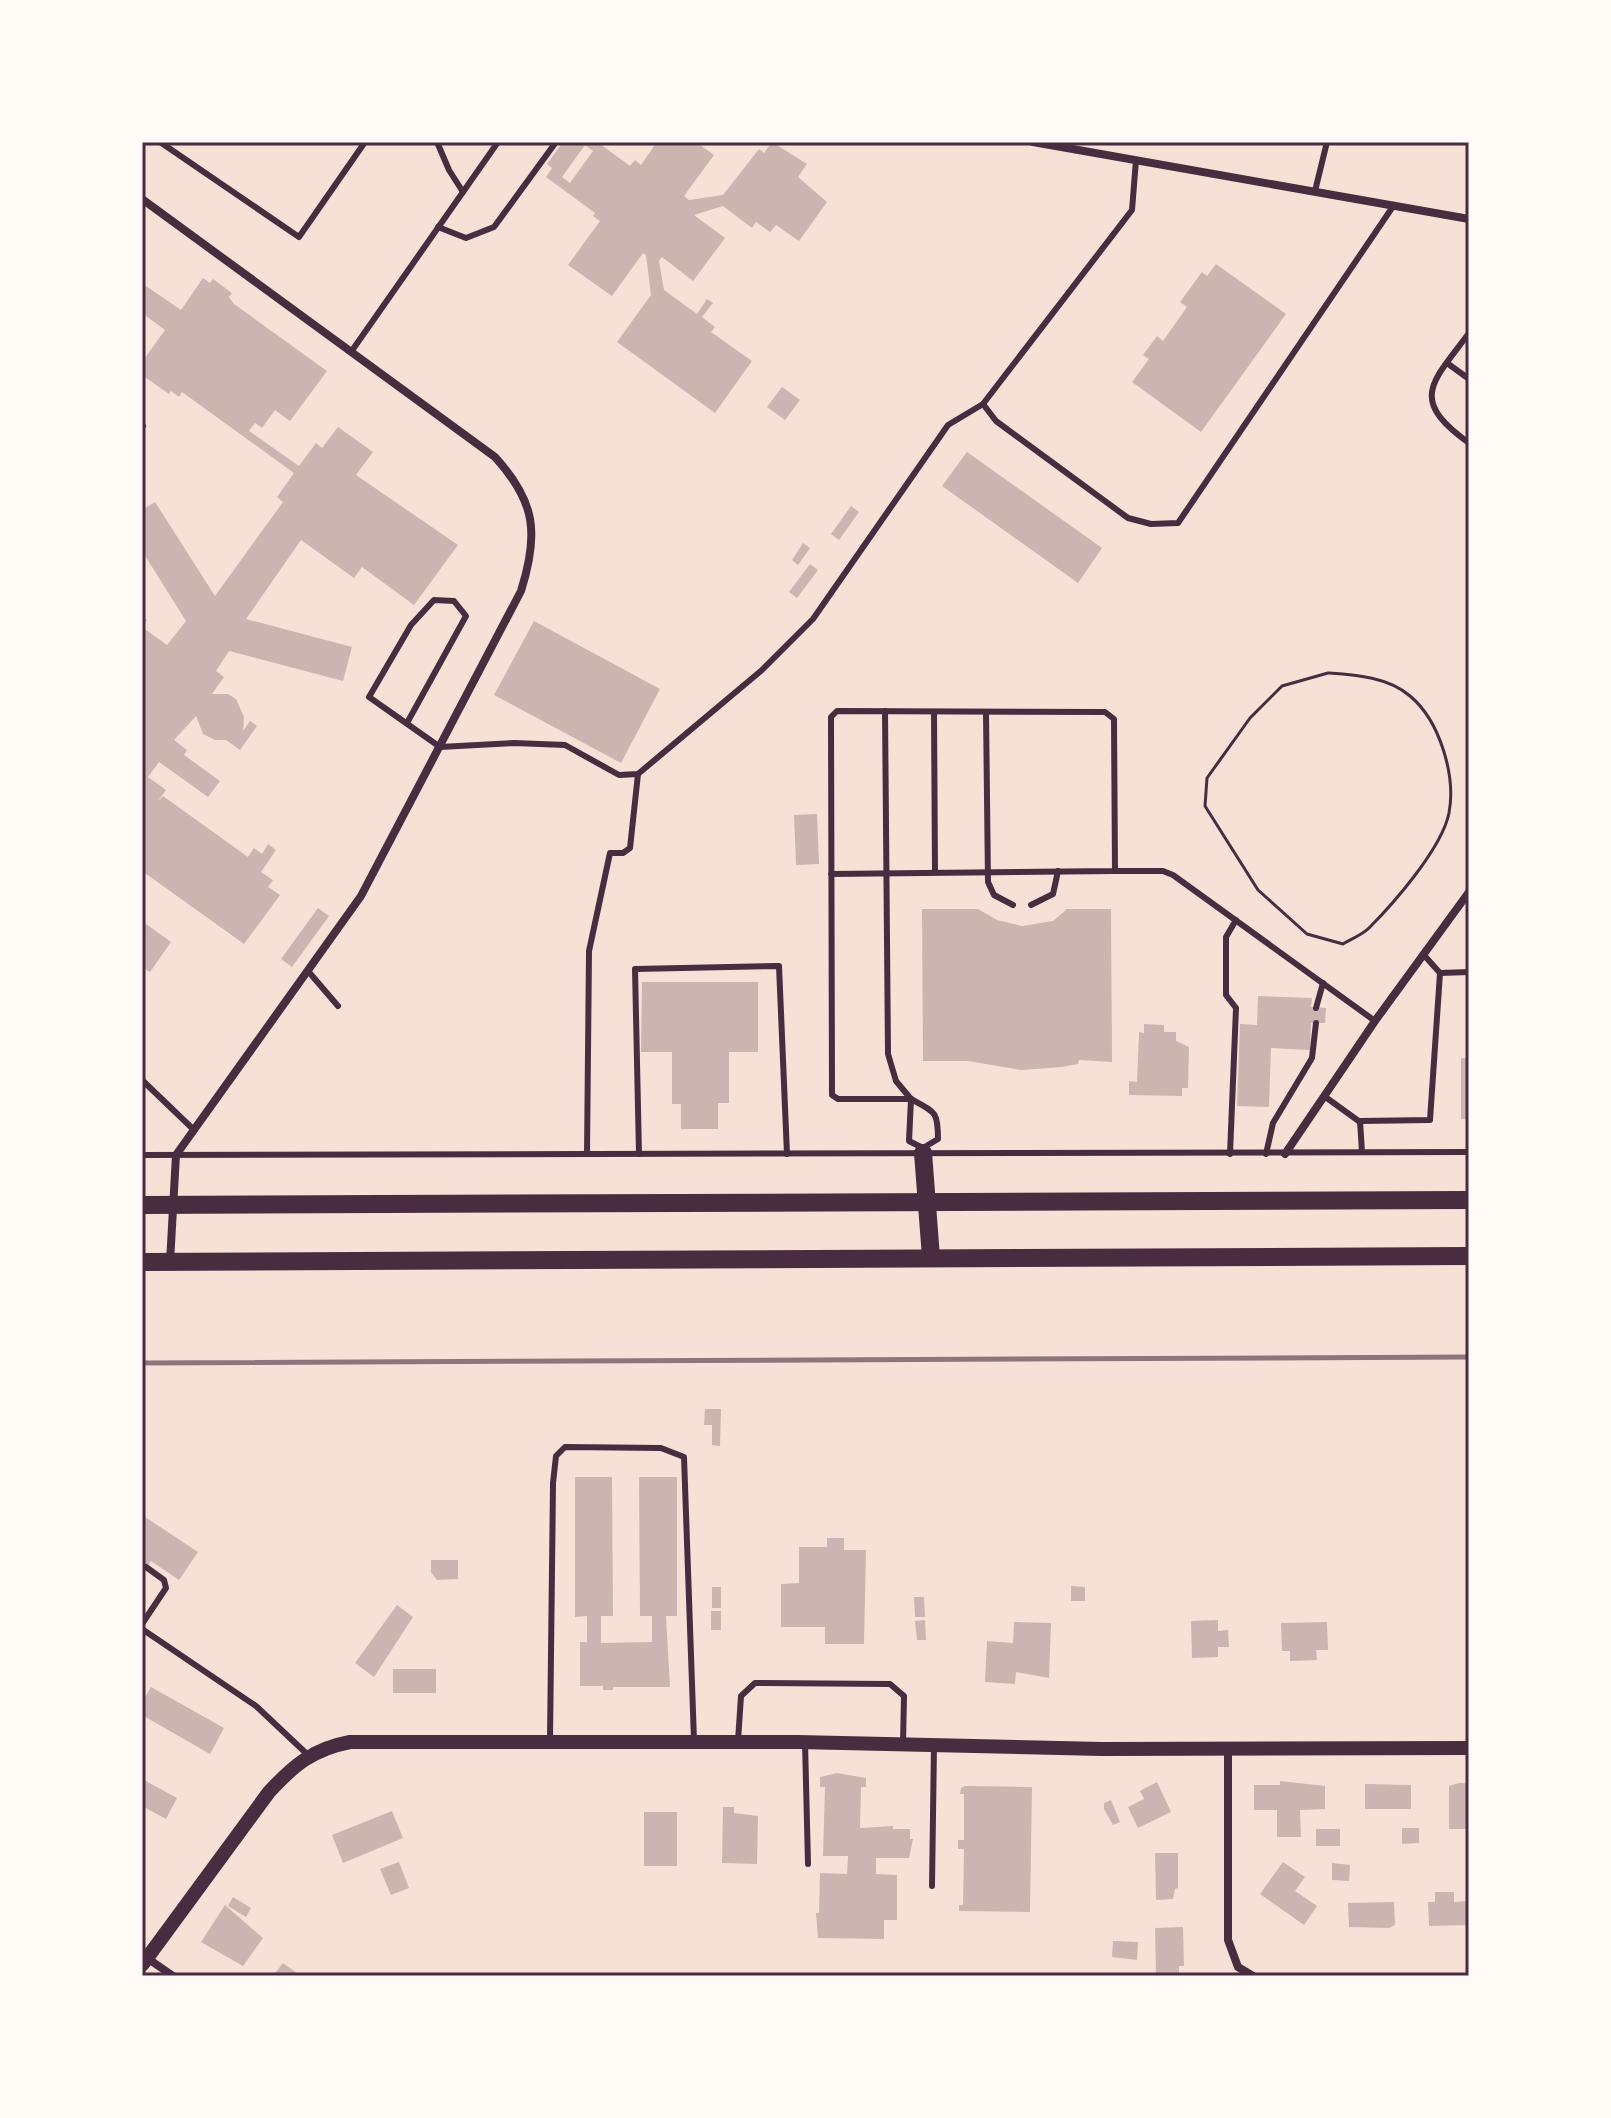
<svg xmlns="http://www.w3.org/2000/svg" width="1611" height="2118" viewBox="0 0 1611 2118" font-family="Inter,sans-serif">
<style>
.building{fill:#ccb4b1;fill-rule:evenodd}
.lines{fill:none;stroke-linecap:round;stroke-linejoin:round}
.path{stroke:#4a2c40;stroke-width:3}
.service{stroke:#4a2c40;stroke-width:6}
.minor{stroke:#4a2c40;stroke-width:8}
.tertiary{stroke:#4a2c40;stroke-width:14}
.primary{stroke:#4a2c40;stroke-width:18}
.rail{stroke:#8f747c;stroke-width:5}
.neatline{fill:none;stroke:#4a2c40;stroke-width:3}
</style>
<rect width="100%" height="100%" fill="#f7e1d7"/>
<!-- building -->
<g class="building">
<path d="M563,142h34l33,24 5,-6 6,5 16,-23h39l18,13 -30,41 5,4 34,-5 36,-46 5,4 8,-11 35,22 -9,13 29,25 -28,39 -23,-16 -6,7 -14,-10 -4,6 -29,-22 -29,9 31,23 -32,43 -31,-24 -3,4 5,29 33,24 10,-15 6,4 -11,14 13,10 -4,5 41,29 -37,52 -98,-71 34,-47 -5,-40 -3,-2 -31,43 -44,-31 32,-44 -7,-5 2,-3 -49,-36 6,-9 -5,-4zM585,145l8,6 -23,32 -8,-6z"/>
<polygon points="1216,264 1286,314 1201,432 1132,382 1149,359 1143,355 1157,336 1163,341 1187,307 1180,302 1202,272 1207,276"/>
<polygon points="203,278 210,283 213,279 232,293 229,297 234,304 327,371 290,421 275,410 262,428 255,423 249,431 299,466 316,443 322,448 338,427 373,452 356,475 458,545 414,605 362,567 354,578 301,540 246,619 352,647 343,681 229,651 216,671 224,677 212,694 228,694 236,699 244,717 243,731 250,721 257,726 240,750 226,740 215,740 203,734 196,716 174,740 187,750 184,755 220,781 208,797 159,762 148,777 166,790 158,801 163,796 248,857 254,848 262,854 268,844 276,850 261,872 273,880 268,887 280,895 244,944 142,871 142,616 147,620 142,627 167,645 186,621 142,551 142,510 155,502 215,596 283,502 277,497 294,473 182,392 179,397 171,391 169,394 142,375 142,362 165,330 142,313 142,291 146,286 181,310"/>
<polygon points="782,387 800,400 785,420 767,407"/>
<polygon points="967,452 1102,548 1078,583 942,486"/>
<polygon points="851,506 859,512 839,540 831,534"/>
<polygon points="803,543 810,548 798,565 792,560"/>
<polygon points="810,564 818,570 797,598 789,592"/>
<polygon points="534,621 660,689 621,763 494,695"/>
<polygon points="817,814 819,864 796,865 794,815"/>
<polygon points="318,908 329,916 292,967 281,959"/>
<polygon points="922,909 978,909 997,920 1022,926 1053,921 1067,909 1111,909 1112,1062 1079,1060 1078,1064 1062,1067 1021,1070 968,1061 923,1061"/>
<polygon points="142,921 171,942 150,972 142,967"/>
<polygon points="642,982 758,982 758,1052 729,1052 729,1103 718,1103 718,1129 681,1129 681,1104 672,1104 672,1052 641,1052"/>
<polygon points="1258,996 1312,998 1311,1007 1326,1008 1325,1023 1311,1023 1310,1050 1271,1048 1269,1107 1237,1106 1240,1024 1257,1025"/>
<polygon points="1144,1024 1164,1025 1164,1032 1176,1032 1176,1041 1189,1047 1188,1088 1182,1088 1182,1096 1129,1095 1129,1081 1137,1082 1139,1032 1144,1033"/>
<rect x="1461" y="1058" width="8" height="61"/>
<polygon points="705,1409 721,1409 720,1446 712,1445 712,1425 704,1425"/>
<polygon points="575,1477 612,1477 613,1616 601,1616 601,1643 652,1642 652,1616 640,1616 639,1477 677,1477 677,1616 666,1616 670,1687 613,1687 613,1690 603,1690 603,1686 580,1686 580,1642 587,1642 587,1616 575,1617"/>
<polygon points="142,1515 198,1552 179,1580 151,1561 142,1574"/>
<polygon points="827,1538 844,1538 844,1550 866,1550 864,1644 825,1644 825,1627 781,1627 781,1584 799,1583 799,1547 827,1547"/>
<polygon points="431,1560 458,1560 458,1579 437,1580 431,1572"/>
<polygon points="1071,1586 1085,1587 1085,1601 1071,1601"/>
<rect x="712" y="1587" width="9" height="21"/>
<polygon points="914,1597 924,1597 925,1617 915,1617"/>
<polygon points="397,1605 413,1617 374,1677 355,1663"/>
<rect x="711" y="1611" width="10" height="19"/>
<polygon points="925,1620 926,1640 917,1640 915,1621"/>
<polygon points="1218,1620 1218,1631 1228,1630 1229,1647 1218,1647 1218,1657 1192,1658 1191,1621"/>
<polygon points="1014,1622 1051,1623 1049,1678 1016,1672 1015,1684 985,1682 987,1641 1013,1643"/>
<polygon points="1327,1622 1328,1650 1316,1650 1317,1660 1290,1661 1290,1651 1282,1651 1281,1623"/>
<rect x="393" y="1669" width="43" height="24"/>
<polygon points="151,1687 224,1728 210,1754 142,1715 142,1702"/>
<polygon points="837,1773 866,1778 866,1787 861,1787 860,1828 893,1826 893,1829 910,1829 910,1839 913,1839 909,1858 876,1858 876,1874 897,1875 897,1920 884,1920 884,1939 818,1938 816,1913 819,1913 820,1873 847,1874 848,1856 823,1856 825,1787 820,1787 820,1777"/>
<polygon points="142,1779 177,1798 166,1819 142,1806"/>
<polygon points="1280,1781 1325,1786 1325,1809 1300,1810 1301,1837 1277,1837 1277,1810 1254,1810 1254,1785 1280,1785"/>
<polygon points="1157,1782 1171,1812 1138,1828 1128,1807 1144,1799 1140,1791"/>
<polygon points="1459,1783 1469,1783 1469,1829 1449,1829 1449,1786"/>
<polygon points="1365,1784 1411,1785 1411,1809 1365,1809"/>
<polygon points="965,1786 1032,1787 1030,1912 959,1911 959,1905 963,1905 964,1849 958,1849 958,1840 964,1840 964,1794 960,1794 961,1788"/>
<polygon points="1111,1800 1120,1822 1113,1825 1104,1809 1104,1803"/>
<polygon points="723,1807 734,1807 734,1813 758,1816 757,1864 722,1863"/>
<polygon points="392,1811 403,1838 343,1863 332,1835"/>
<rect x="644" y="1812" width="33" height="54"/>
<polygon points="1402,1828 1419,1828 1419,1843 1402,1844"/>
<rect x="1316" y="1829" width="24" height="17"/>
<polygon points="1155,1853 1178,1853 1178,1888 1175,1889 1173,1899 1156,1900"/>
<polygon points="399,1862 409,1888 391,1895 380,1869"/>
<polygon points="1283,1862 1305,1877 1295,1891 1317,1906 1304,1925 1260,1894"/>
<polygon points="1332,1863 1350,1865 1349,1881 1332,1880"/>
<polygon points="1435,1892 1454,1892 1454,1902 1469,1901 1469,1925 1429,1926 1428,1902 1435,1902"/>
<polygon points="233,1897 251,1908 246,1917 228,1906"/>
<polygon points="1394,1902 1395,1925 1389,1928 1349,1927 1348,1903"/>
<polygon points="225,1905 263,1938 243,1966 201,1942"/>
<polygon points="1183,1927 1184,1966 1179,1966 1179,1973 1156,1974 1155,1928"/>
<polygon points="1113,1941 1138,1942 1137,1960 1112,1957"/>
<polygon points="283,1963 301,1976 273,1976"/>
</g>
<g class="lines">
<!-- path -->
<path class="path" d="M1328,673c28,2 60,4 82,23 30,25 46,80 39,117 -7,35 -55,90 -80,115 -7,7 -18,11 -26,16l-36,-10 -49,-44 -53,-84 2,-28 43,-60 32,-32z"/>
<!-- service -->
<g class="service">
<polyline points="160,142 299,237 365,142"/>
<polyline points="437,142 449,170 463,192"/>
<polyline points="1136,160 1132,210 983,404 996,421 1128,518 1151,524 1178,523 1394,205"/>
<polyline points="1315,191 1327,142"/>
<polyline points="438,227 466,238 494,227 556,142"/>
<path d="M1469,333c-37,50 -61,66 0,110"/>
<polyline points="351,352 498,142"/>
<polyline points="1447,363 1469,379"/>
<polyline points="142,425 143,426"/>
<polyline points="885,711 888,1054 896,1081 911,1099"/>
<polyline points="934,712 935,872"/>
<polyline points="986,712 988,882 994,895 1013,905"/>
<polyline points="407,723 466,616 454,601 434,600 411,625 369,697 440,747 514,743 565,745 619,775 638,774 762,670 813,619 948,425 983,404"/>
<polyline points="1115,871 1163,871 1173,875 1375,1021"/>
<polyline points="831,874 1115,871 1114,719 1105,712 837,711 831,717 832,1095 838,1099 911,1099"/>
<polyline points="1031,905 1053,894 1058,871"/>
<polyline points="308,971 338,1006"/>
<polyline points="1440,973 1469,972"/>
<polyline points="1316,1008 1323,983"/>
<polyline points="142,1080 193,1129"/>
<polyline points="1324,1096 1360,1122"/>
<path d="M911,1099c24,13 27,12 27,40l-15,9 -14,-7z"/>
<polyline points="1362,1152 1360,1121 1430,1120 1440,973 1423,954"/>
<polyline points="587,1154 589,951 610,853 623,853 630,848 638,774"/>
<polyline points="639,1154 635,969 779,966 787,1154"/>
<polyline points="1230,1154 1236,1008 1226,995 1226,937 1236,920"/>
<polyline points="1266,1154 1273,1123 1312,1058 1316,1023"/>
<polyline points="142,1155 1469,1152"/>
<polyline points="142,1624 166,1588 164,1580 146,1567"/>
<polyline points="142,1629 256,1706 308,1755"/>
<polyline points="550,1740 553,1483 556,1456 565,1447 661,1448 684,1457 694,1740"/>
<polyline points="738,1741 741,1696 755,1683 890,1684 904,1696 903,1744"/>
<polyline points="805,1742 808,1864"/>
<polyline points="932,1886 934,1745"/>
</g>
<!-- minor -->
<g class="minor">
<polyline points="1033,142 1469,219"/>
<path d="M142,199l353,258c41,45 44,77 26,134l-160,305 -185,259 -6,107"/>
<polyline points="1285,1154 1375,1021 1469,892"/>
<polyline points="1228,1750 1228,1940 1238,1967 1253,1976"/>
<polyline points="147,1958 173,1976"/>
</g>
<!-- tertiary -->
<path class="tertiary" d="M142,1965l127,-173c25,-27 44,-43 81,-50h448l304,7 367,-1"/>
<!-- primary -->
<g class="primary">
<polyline points="923,1153 931,1257"/>
<polyline points="142,1205 1469,1200"/>
<polyline points="142,1262 1469,1256"/>
</g>
<!-- rail -->
<polyline class="rail" points="142,1363 1469,1357"/>
</g>
<!-- border -->
<rect width="1611" height="2118" fill="none" stroke="#fffaf5" stroke-width="288"/>
<rect x="144" y="144" width="1323" height="1830" class="neatline"/>
</svg>
